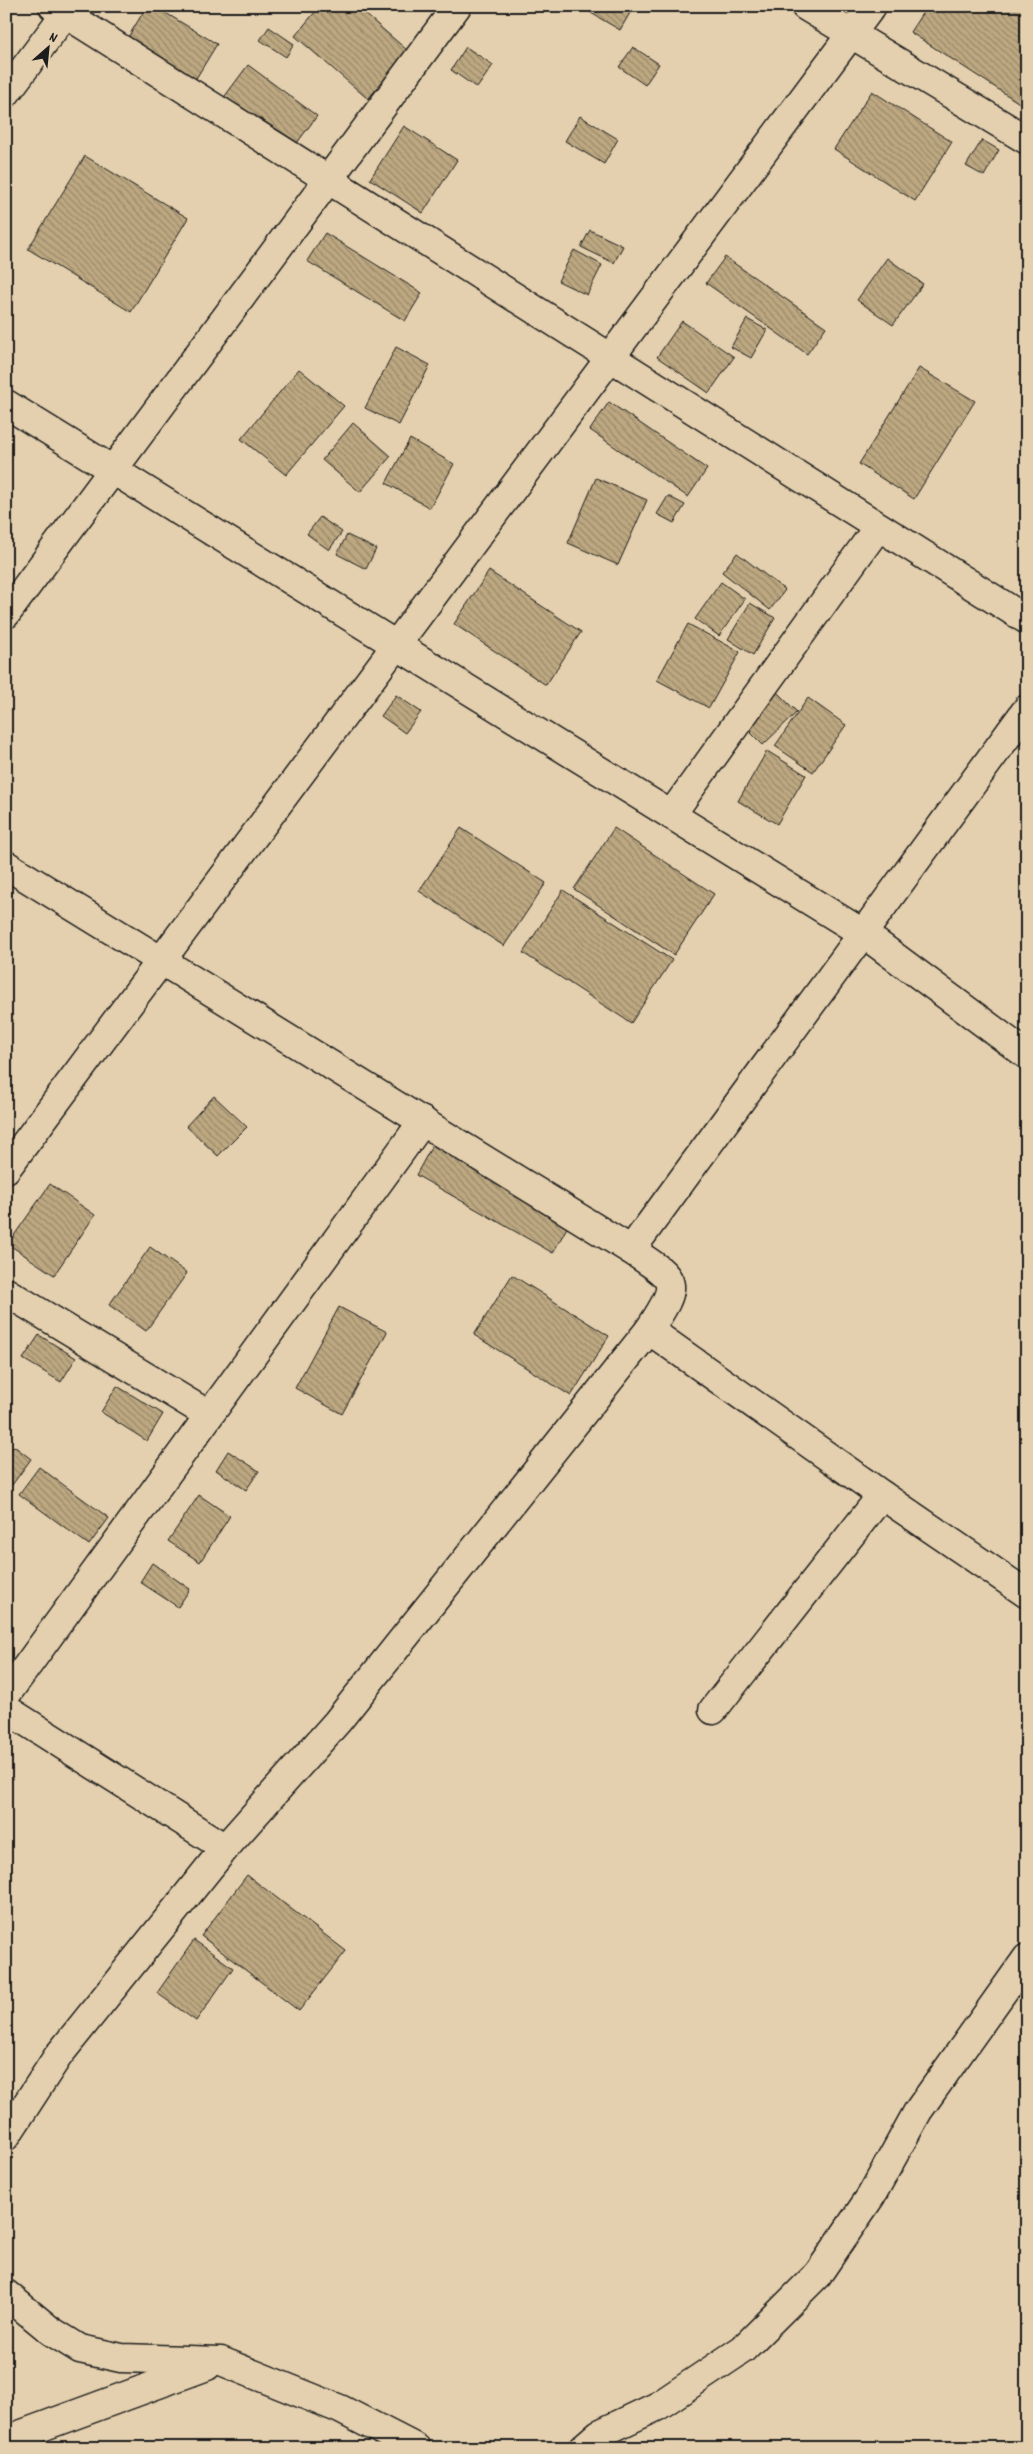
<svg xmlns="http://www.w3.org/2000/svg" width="1033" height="2454" viewBox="0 0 1033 2454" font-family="Dekko,sans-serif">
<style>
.building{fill:url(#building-back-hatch);stroke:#1c1c1c}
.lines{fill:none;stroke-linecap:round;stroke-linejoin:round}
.street-casing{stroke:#1c1c1c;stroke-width:31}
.street{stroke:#e4d0ae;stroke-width:28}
</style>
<defs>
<pattern id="building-back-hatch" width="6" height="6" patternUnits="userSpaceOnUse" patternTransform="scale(1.25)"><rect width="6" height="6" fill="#bda881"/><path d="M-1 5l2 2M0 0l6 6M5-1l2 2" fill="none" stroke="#998869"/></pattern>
</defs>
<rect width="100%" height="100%" fill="#e4d0ae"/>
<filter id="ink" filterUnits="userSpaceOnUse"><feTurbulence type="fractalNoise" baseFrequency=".02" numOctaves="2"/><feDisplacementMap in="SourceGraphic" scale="10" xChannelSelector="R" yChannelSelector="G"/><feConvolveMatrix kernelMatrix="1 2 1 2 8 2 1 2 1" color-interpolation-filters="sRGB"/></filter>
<g filter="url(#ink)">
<!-- building -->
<g class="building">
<polygon points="147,6 154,6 217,44 195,80 127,39"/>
<polygon points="320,6 356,6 408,51 368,99 295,36"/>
<polygon points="579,6 634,6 620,30"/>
<polygon points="927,6 1027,6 1027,108 910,32"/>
<polygon points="269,27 294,44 286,57 260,40"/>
<polygon points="466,47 493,65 477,88 451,70"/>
<polygon points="633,47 659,64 645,85 619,67"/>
<polygon points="248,65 317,116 291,151 222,100"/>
<polygon points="872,91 952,142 915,201 834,149"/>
<polygon points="580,116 618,139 604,164 565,141"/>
<polygon points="404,126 457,160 423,213 370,179"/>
<polygon points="982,140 999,150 984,176 966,166"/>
<polygon points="85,156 188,218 131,312 28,249"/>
<polygon points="590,230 623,246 614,263 581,247"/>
<polygon points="325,233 422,293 405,321 307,261"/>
<polygon points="574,250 602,265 587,295 558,281"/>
<polygon points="725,257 826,327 807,354 706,283"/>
<polygon points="887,258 923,284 893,325 857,300"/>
<polygon points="747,319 767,330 751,358 731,347"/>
<polygon points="682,321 734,357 709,393 657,357"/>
<polygon points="396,347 430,365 399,425 365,408"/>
<polygon points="919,368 975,401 914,499 859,464"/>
<polygon points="299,369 344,406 286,475 241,439"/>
<polygon points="609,402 707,469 688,497 590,430"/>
<polygon points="353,423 391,456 360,492 322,460"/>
<polygon points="410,439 454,464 430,508 386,483"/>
<polygon points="596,478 647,500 618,565 568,543"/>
<polygon points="668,496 685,505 674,523 657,514"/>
<polygon points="320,517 342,532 329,550 307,534"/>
<polygon points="347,535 376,549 366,569 337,554"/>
<polygon points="737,553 785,590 770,610 722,572"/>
<polygon points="489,571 581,632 546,685 454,624"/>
<polygon points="721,582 745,599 719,636 695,619"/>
<polygon points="750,603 775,618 753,655 728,639"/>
<polygon points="688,624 740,652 709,708 657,680"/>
<polygon points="775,690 797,712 763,745 741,723"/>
<polygon points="396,695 421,712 405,733 381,716"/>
<polygon points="808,698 846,725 813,772 775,746"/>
<polygon points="767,751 806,775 777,824 738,801"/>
<polygon points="461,828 546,883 504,946 419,891"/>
<polygon points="614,828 714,894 674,955 574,889"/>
<polygon points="563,890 672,960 631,1023 523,953"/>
<polygon points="214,1096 247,1127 218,1156 186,1126"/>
<polygon points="433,1144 570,1222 553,1253 416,1175"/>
<polygon points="50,1184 95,1215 54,1275 8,1244"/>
<polygon points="150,1247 187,1273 146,1331 109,1305"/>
<polygon points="512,1275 609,1336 571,1396 474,1335"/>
<polygon points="339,1307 387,1332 342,1414 295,1388"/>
<polygon points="39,1335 76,1358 61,1382 23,1359"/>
<polygon points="117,1386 163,1414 147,1441 101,1412"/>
<polygon points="14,1446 31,1459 12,1485 6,1481 6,1456"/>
<polygon points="228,1451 259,1471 246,1490 216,1470"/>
<polygon points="39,1467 109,1518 89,1545 19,1494"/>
<polygon points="199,1495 230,1516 200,1562 168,1541"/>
<polygon points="152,1563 190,1589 178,1607 140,1582"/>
<polygon points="247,1875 346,1951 299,2011 201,1936"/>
<polygon points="194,1940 233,1968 196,2021 157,1993"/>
</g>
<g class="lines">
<defs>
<g id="street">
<polyline points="53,6 1027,620"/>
<polyline points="805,6 1027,140"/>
<polyline points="6,93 71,6"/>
<polyline points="6,404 864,934 1027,1055"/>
<polyline points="6,614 457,6"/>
<polyline points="671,815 878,527"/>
<path d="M6,865l625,385c47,31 50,31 18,80l-312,392 -112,126 -167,208 -52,80"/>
<polyline points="6,1169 872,6"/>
<polyline points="631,1250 1027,709"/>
<polyline points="6,1292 209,1415"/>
<polyline points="649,1330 882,1495 1027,1594"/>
<polyline points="6,1695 423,1121"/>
<polyline points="6,1709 225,1848"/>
<polyline points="713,1710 882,1495"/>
<polyline points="6,2294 51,2331 80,2349 121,2358 221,2361 340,2409 416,2448"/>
<polyline points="6,2440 207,2366"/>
<polyline points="583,2448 599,2434 658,2406 743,2349 818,2274 871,2196 918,2111 1027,1958"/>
</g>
</defs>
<!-- street casing -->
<use href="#street" class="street-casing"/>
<!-- street -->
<use href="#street" class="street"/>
</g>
</g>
<!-- margin -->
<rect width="1033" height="2454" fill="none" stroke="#e4d0ae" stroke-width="25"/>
<rect x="12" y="12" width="1008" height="2429" fill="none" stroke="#1c1c1c" stroke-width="2" filter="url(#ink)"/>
<!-- north arrow -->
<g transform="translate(48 48) rotate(27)" stroke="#e4d0ae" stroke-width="4" paint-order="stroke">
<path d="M0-4L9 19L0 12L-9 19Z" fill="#1c1c1c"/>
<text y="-8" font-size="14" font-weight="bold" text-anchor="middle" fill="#1c1c1c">N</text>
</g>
</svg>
